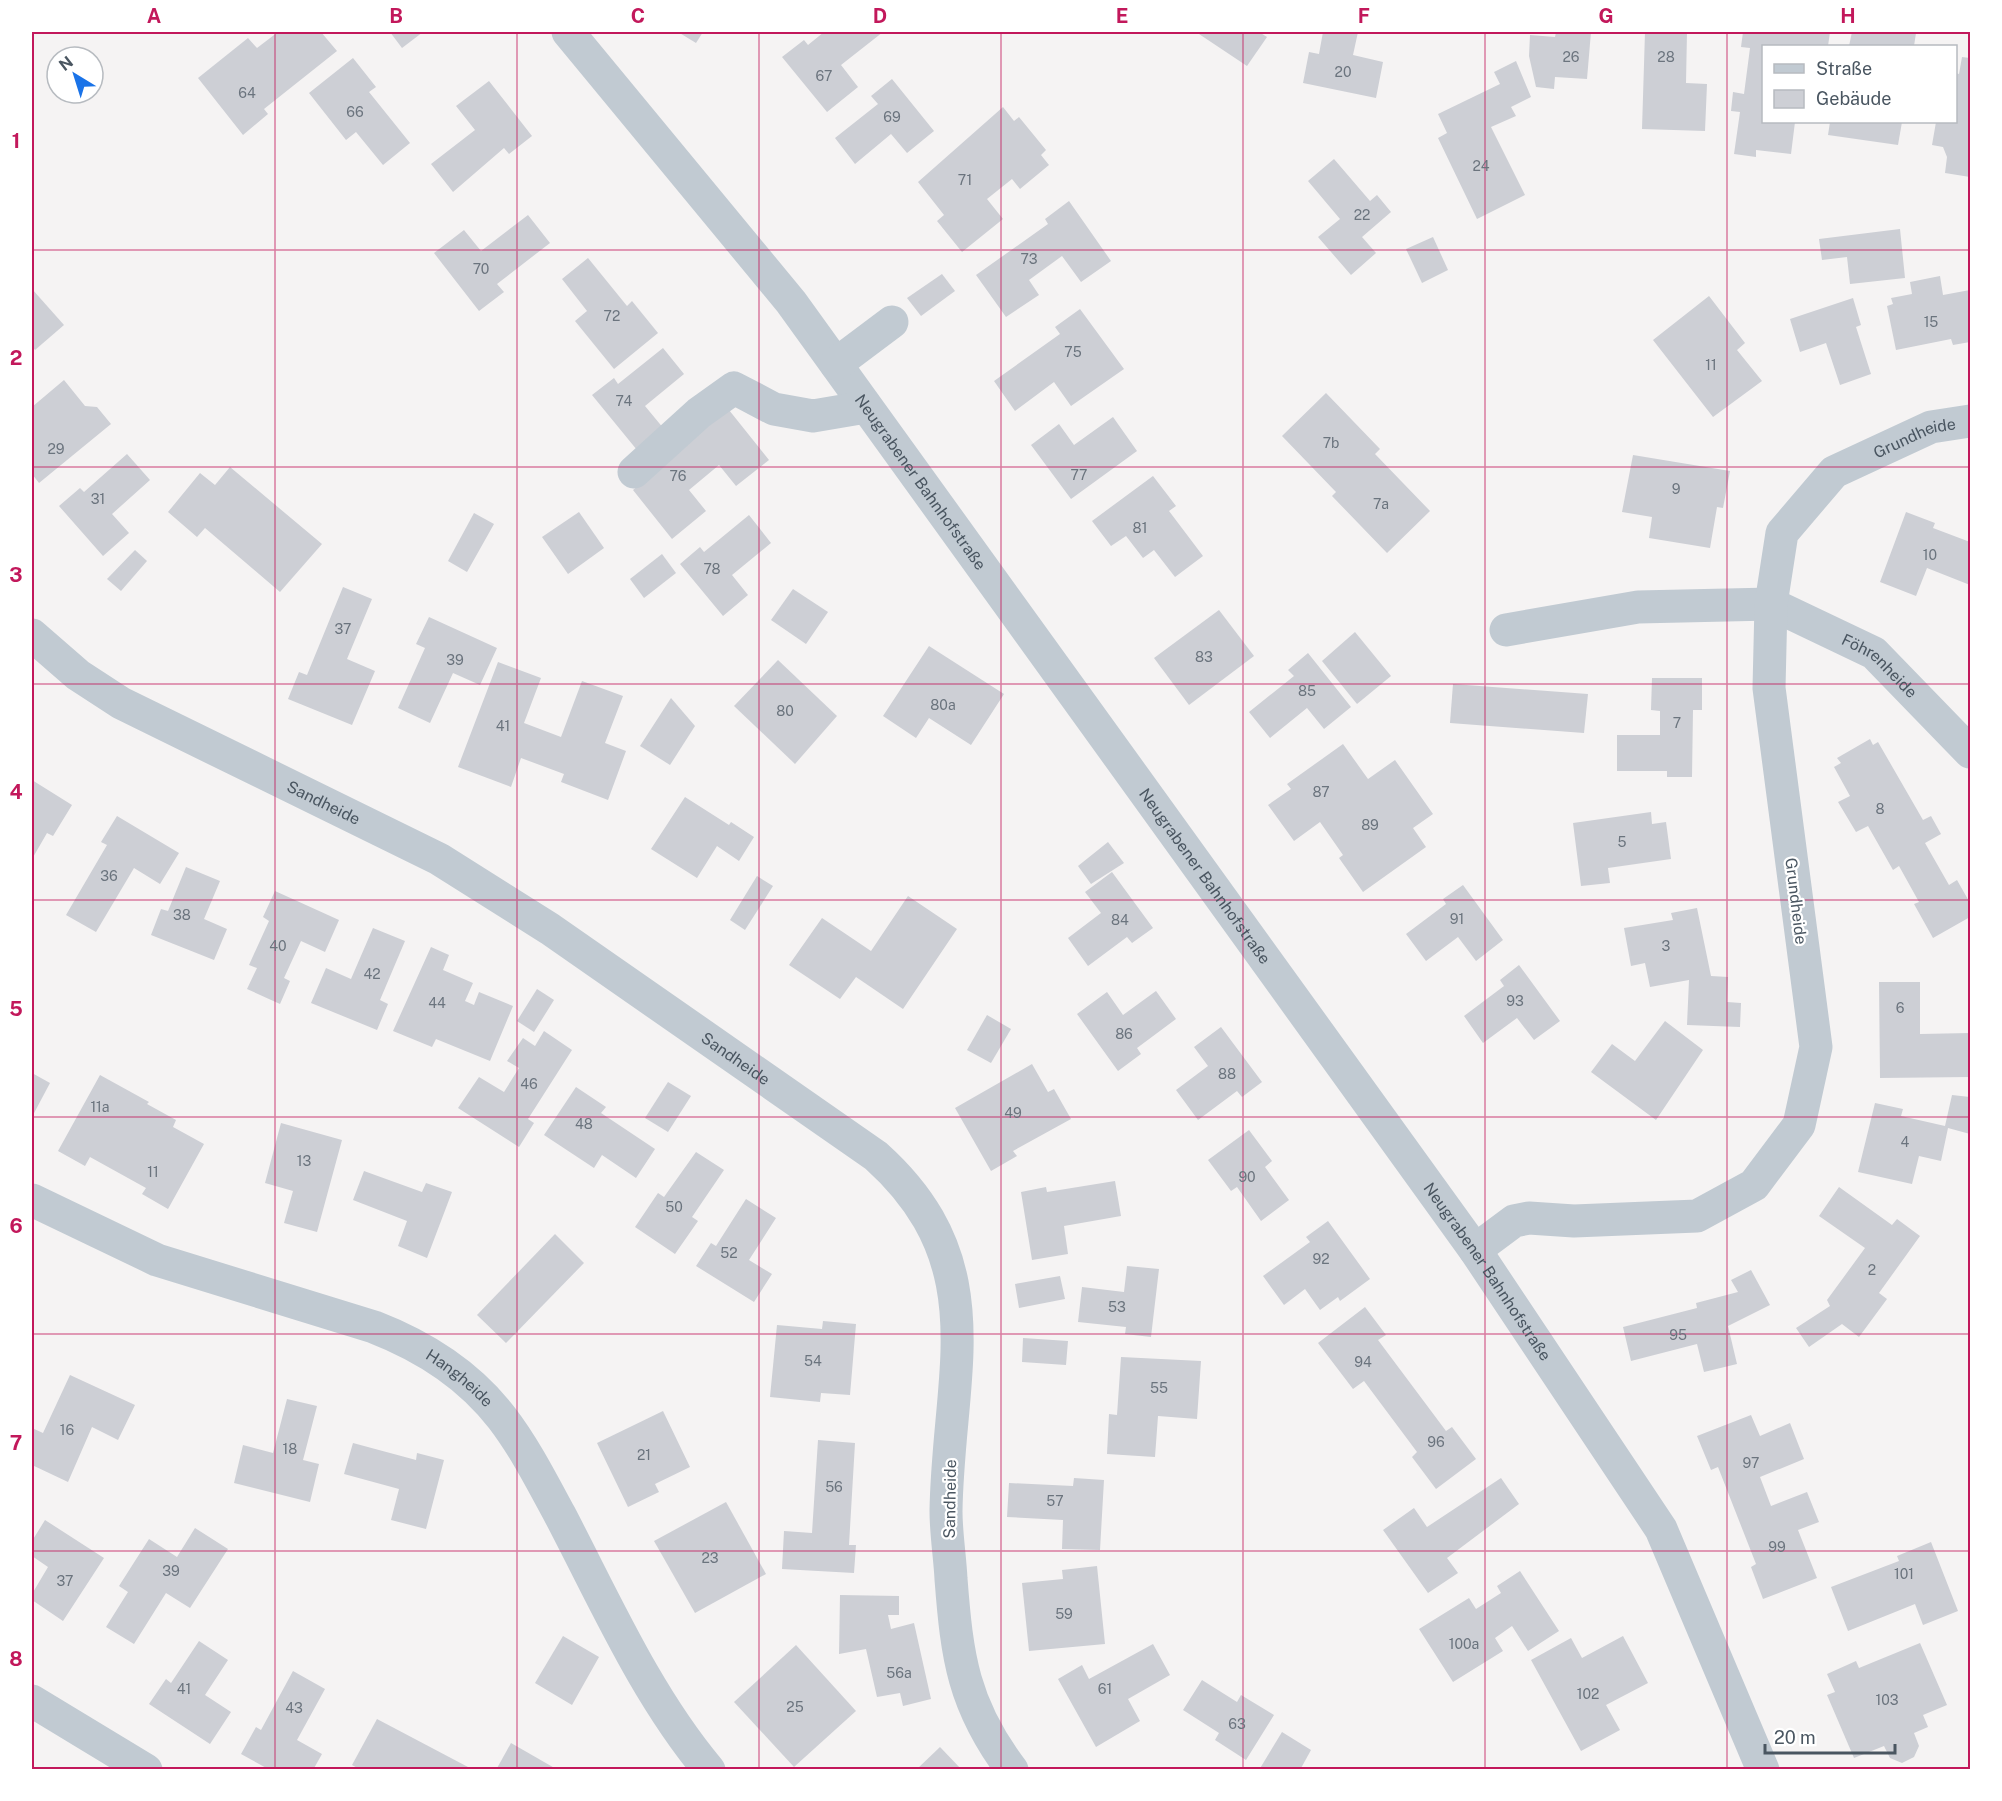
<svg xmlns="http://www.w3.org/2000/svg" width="2002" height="1801" viewBox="0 0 2002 1801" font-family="'Public Sans',sans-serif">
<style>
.building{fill:#cdcfd5}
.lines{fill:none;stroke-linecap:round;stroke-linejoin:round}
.minor{stroke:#c1cad2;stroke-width:33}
.grid{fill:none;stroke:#c2185b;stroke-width:1.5;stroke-opacity:0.55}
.labels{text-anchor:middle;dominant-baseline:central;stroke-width:4.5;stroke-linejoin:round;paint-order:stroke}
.number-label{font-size:14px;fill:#6b747e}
.street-label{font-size:16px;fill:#4a5661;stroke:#fff}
.neatline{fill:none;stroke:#c2185b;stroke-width:2}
.grid-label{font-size:20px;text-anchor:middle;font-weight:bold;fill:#c2185b}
</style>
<rect width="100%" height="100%" fill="#f5f3f3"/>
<!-- building -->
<g class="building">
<polygon points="278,32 321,32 337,51 264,109 268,114 243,135 198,78 248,38 257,48"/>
<polygon points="390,32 423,32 402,48"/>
<polygon points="678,32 703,32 696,43"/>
<polygon points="824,32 883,32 841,65 858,87 827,112 782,57 804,40 808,45"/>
<polygon points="1196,32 1259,32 1267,37 1247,66"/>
<polygon points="1323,32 1358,32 1353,55 1383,62 1376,98 1303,83 1309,52 1319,54"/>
<polygon points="1556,32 1591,32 1587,79 1555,77 1554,89 1536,87 1529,56 1530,35 1555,37"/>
<polygon points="1645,32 1687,32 1686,83 1707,84 1705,131 1642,129"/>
<polygon points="1743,32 1830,32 1828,46 1764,46 1764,122 1795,122 1791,154 1756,150 1756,157 1734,154 1740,112 1731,111 1733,92 1744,94 1750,48 1741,47"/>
<polygon points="1852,32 1905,32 1916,33 1914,46 1849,46"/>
<polygon points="1962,57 1970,58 1970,177 1945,173 1947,157 1943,147 1932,145 1936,122 1956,122 1956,73 1959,74"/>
<polygon points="353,58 376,87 369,92 410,143 383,165 356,132 346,140 309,93"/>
<polygon points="1516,61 1531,97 1511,107 1516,116 1491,127 1525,195 1477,219 1438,138 1447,133 1438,114 1500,84 1494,72"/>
<polygon points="892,79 934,131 907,153 891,134 855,164 835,138 878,104 871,96"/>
<polygon points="489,81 532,136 509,154 504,148 453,192 431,164 475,130 456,106"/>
<polygon points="1003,107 1014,121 1019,117 1046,150 1041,155 1049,165 1020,189 1012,179 987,199 1003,219 962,252 937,221 944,215 918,182"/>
<polygon points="1830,122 1902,122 1898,145 1828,135"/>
<polygon points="1334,159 1370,201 1377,195 1391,212 1362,237 1376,253 1351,275 1318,237 1340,219 1308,181"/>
<polygon points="1069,201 1111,261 1081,282 1062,256 1029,280 1039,295 1006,317 976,275 1048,224 1045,219"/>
<polygon points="528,215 550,243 497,284 504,292 479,311 434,253 464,230 481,251"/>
<polygon points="1900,229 1905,278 1850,284 1847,257 1822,260 1819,239"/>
<polygon points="1433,237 1448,270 1422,283 1406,249"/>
<polygon points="588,258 627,306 632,301 658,333 614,369 575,321 587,311 562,279"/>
<polygon points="942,274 955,291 921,316 907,298"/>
<polygon points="1940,276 1943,295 1970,290 1970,342 1953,345 1951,339 1896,350 1887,306 1893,304 1891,298 1912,294 1910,282"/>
<polygon points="32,289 64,325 35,350 32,346"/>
<polygon points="1709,296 1745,343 1737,350 1762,381 1713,417 1653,340"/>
<polygon points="1853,298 1861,325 1856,327 1871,374 1840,385 1826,343 1800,352 1790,319"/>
<polygon points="1080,309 1124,369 1071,406 1054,382 1015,411 994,381 1060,334 1055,327"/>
<polygon points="663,348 684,374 645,406 664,429 637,450 592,395 614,378 618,384"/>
<polygon points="64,380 85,406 97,407 111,424 39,483 32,474 32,407"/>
<polygon points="1326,393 1380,449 1375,454 1430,511 1387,553 1332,496 1336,492 1282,436"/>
<polygon points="725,405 769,460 736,486 719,465 689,490 706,511 672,539 633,490 677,454"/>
<polygon points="1113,417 1137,451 1071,499 1031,445 1059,424 1074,445"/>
<polygon points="127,454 150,480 112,514 129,533 103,556 59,506 80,488 84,492"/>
<polygon points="1633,455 1730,471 1723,508 1717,507 1710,548 1649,538 1652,517 1622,512"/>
<polygon points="230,467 322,544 280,592 205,528 197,537 168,512 200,473 215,485"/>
<polygon points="1153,476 1176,506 1169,511 1203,556 1175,577 1154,550 1143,558 1126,536 1111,546 1092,521"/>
<polygon points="579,512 604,548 568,574 542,537"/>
<polygon points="1906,512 1935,523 1933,528 1970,542 1970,585 1927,568 1916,596 1880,582"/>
<polygon points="474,513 494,524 467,572 448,561"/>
<polygon points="749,515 771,543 732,575 748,595 723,616 680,564 700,547 704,552"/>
<polygon points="135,550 147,561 121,591 107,579"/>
<polygon points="662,554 676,573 644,598 630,579"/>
<polygon points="343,587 372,599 347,659 375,671 352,725 288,699 299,672 307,675"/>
<polygon points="793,589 828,612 806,644 771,620"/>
<polygon points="1219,610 1254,656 1189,705 1154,658"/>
<polygon points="429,617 497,648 480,685 453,673 430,723 398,708 425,648 416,644"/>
<polygon points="1355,632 1391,676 1357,704 1322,661"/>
<polygon points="929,646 1004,694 971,745 929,718 916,738 883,716"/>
<polygon points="1308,653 1351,707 1324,729 1307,708 1270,738 1249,712 1294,676 1288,670"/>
<polygon points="778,660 837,716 795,764 734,706"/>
<polygon points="498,662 541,678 524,723 561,737 582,681 623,696 605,743 626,751 608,800 561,782 564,774 521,758 511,787 458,767"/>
<polygon points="1652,678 1702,678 1702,710 1693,710 1692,777 1667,777 1667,771 1617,771 1617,735 1660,735 1660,711 1651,710"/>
<polygon points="1453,684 1588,694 1584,733 1450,723"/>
<polygon points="671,698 695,726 670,765 640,746"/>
<polygon points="1870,739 1873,745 1878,742 1923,820 1931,816 1941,834 1925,843 1949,885 1957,880 1970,903 1970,917 1933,938 1914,904 1919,902 1899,866 1893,870 1868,826 1856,832 1838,802 1850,796 1834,767 1841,763 1837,758"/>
<polygon points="1343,744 1368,779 1395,760 1433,814 1413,828 1426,847 1363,892 1339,858 1343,855 1320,822 1294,841 1268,805 1291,789 1287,784"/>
<polygon points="32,780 72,805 53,836 47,833 32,859"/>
<polygon points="685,797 729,825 731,822 754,837 739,861 717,846 697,878 651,849"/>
<polygon points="1651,812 1652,824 1666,822 1671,859 1608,868 1610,883 1581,886 1573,823"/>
<polygon points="117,816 179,853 160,884 134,868 96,932 66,915 107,845 101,842"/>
<polygon points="1108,842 1124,863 1091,884 1078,866"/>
<polygon points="186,867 220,881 204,919 227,929 214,960 151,935 161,909 168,911"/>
<polygon points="1112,872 1153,928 1132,943 1127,937 1088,966 1068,938 1101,913 1085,892"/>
<polygon points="757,876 773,886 745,930 730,920"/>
<polygon points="1463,885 1503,940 1476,961 1458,937 1426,961 1406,934 1446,904 1443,899"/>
<polygon points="275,891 339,920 325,952 301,941 284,978 290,981 280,1004 247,989 257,968 249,965 269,921 263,917"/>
<polygon points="908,896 957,929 903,1009 856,977 840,999 789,965 822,918 871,951"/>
<polygon points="1697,908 1711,976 1728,977 1727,1002 1741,1003 1740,1027 1687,1025 1689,980 1650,987 1645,963 1631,966 1624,928 1673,920 1671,913"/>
<polygon points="373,928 405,941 380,1000 388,1004 377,1030 311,1003 326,968 351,979"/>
<polygon points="431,947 449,955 443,970 473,983 465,1001 474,1005 479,992 513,1006 490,1061 436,1039 432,1047 393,1031"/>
<polygon points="1519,965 1560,1021 1534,1040 1517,1018 1483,1043 1464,1016 1504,986 1500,980"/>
<polygon points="1879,982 1920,982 1920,1034 1970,1033 1970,1077 1880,1078"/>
<polygon points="537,989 554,1000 534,1032 517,1021"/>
<polygon points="1156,991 1176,1019 1137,1048 1141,1054 1118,1071 1077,1014 1107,992 1123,1015"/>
<polygon points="987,1015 1011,1029 991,1063 967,1050"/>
<polygon points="1665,1021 1703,1050 1656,1120 1591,1072 1612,1044 1635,1061"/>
<polygon points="1221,1027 1262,1082 1242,1097 1237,1091 1198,1120 1176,1090 1208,1066 1194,1047"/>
<polygon points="544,1031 572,1050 528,1119 534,1123 519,1147 458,1108 479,1077 504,1092 519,1068 507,1061 523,1038 535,1046"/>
<polygon points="1032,1064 1048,1092 1054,1089 1071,1119 1013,1151 1017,1156 991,1171 955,1108"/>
<polygon points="32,1073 50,1083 33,1115 32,1114"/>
<polygon points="100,1075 149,1102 147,1104 176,1120 173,1127 204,1144 168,1209 142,1194 146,1188 90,1157 85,1166 58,1151"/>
<polygon points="668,1082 691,1096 668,1132 645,1118"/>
<polygon points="576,1087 606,1107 601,1113 655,1149 636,1178 602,1155 594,1168 544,1135"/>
<polygon points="1952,1095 1970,1097 1970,1134 1948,1128 1941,1161 1919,1156 1912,1184 1858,1172 1875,1103 1903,1109 1901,1116 1945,1126"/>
<polygon points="281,1123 342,1140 317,1232 284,1223 293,1191 265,1183"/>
<polygon points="1249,1130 1272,1161 1265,1167 1289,1200 1261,1221 1237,1187 1231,1191 1208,1160"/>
<polygon points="696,1152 724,1170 692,1217 698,1221 675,1254 635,1227 658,1193 664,1197"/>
<polygon points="364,1171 422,1192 426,1183 452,1192 427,1258 398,1246 407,1221 353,1200"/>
<polygon points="1115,1181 1121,1216 1064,1226 1068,1254 1032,1260 1021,1192 1046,1187 1047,1192"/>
<polygon points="1839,1187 1892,1225 1897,1219 1920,1236 1879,1293 1887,1299 1859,1337 1842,1324 1809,1347 1796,1328 1830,1306 1827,1300 1865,1248 1819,1216"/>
<polygon points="746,1199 776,1218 749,1260 772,1274 754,1302 696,1266 711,1243 716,1246"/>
<polygon points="1328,1221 1370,1279 1340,1301 1338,1297 1320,1310 1305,1289 1284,1305 1263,1276 1310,1242 1306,1237"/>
<polygon points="555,1234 584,1263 506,1343 477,1315"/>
<polygon points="1127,1266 1159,1269 1151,1337 1125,1334 1126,1327 1078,1322 1082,1287 1124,1292"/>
<polygon points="1751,1270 1770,1305 1728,1326 1737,1364 1704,1372 1697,1344 1631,1361 1623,1327 1697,1308 1696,1303 1738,1292 1731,1280"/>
<polygon points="1060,1276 1065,1299 1019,1308 1015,1284"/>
<polygon points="1365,1307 1386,1335 1378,1340 1446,1431 1452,1427 1476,1459 1436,1489 1412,1457 1417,1452 1364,1381 1353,1389 1318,1343"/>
<polygon points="823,1321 856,1324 850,1395 821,1393 820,1402 770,1397 777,1325 822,1329"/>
<polygon points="1023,1338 1068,1341 1066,1365 1022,1362"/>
<polygon points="1121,1357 1201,1361 1197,1419 1158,1416 1155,1457 1107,1454 1109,1414 1117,1415"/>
<polygon points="70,1375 135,1405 118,1440 92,1427 68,1482 32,1465 32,1428 43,1433"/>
<polygon points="287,1399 317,1406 303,1460 319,1464 310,1502 234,1483 243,1445 273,1453"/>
<polygon points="663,1411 690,1467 655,1484 659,1492 628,1507 597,1443"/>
<polygon points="1751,1415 1760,1436 1790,1423 1804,1459 1760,1477 1771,1506 1807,1492 1819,1522 1798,1530 1817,1578 1763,1599 1751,1567 1756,1564 1718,1467 1711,1470 1697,1436"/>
<polygon points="818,1440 855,1443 849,1545 856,1545 854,1573 782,1569 784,1531 812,1533"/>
<polygon points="353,1443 416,1460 417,1453 444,1460 426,1529 391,1520 399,1489 344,1474"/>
<polygon points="1074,1478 1104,1480 1100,1550 1062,1549 1063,1520 1007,1517 1009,1483 1073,1486"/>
<polygon points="1501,1478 1519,1504 1447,1558 1458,1573 1428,1593 1383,1530 1414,1508 1427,1527"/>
<polygon points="726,1502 766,1574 695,1613 654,1541"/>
<polygon points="45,1520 104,1558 63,1621 32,1600 32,1594 48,1567 32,1556 32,1541"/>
<polygon points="195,1528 228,1549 190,1608 166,1593 134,1644 106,1627 128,1592 119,1586 149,1539 177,1557"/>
<polygon points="1931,1542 1958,1611 1923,1625 1915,1604 1848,1631 1831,1587 1899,1561 1897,1556"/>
<polygon points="1097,1566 1105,1644 1029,1651 1022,1583 1063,1579 1062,1570"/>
<polygon points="1520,1571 1559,1631 1528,1651 1512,1626 1495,1638 1503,1651 1453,1682 1419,1629 1469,1598 1476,1609 1501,1593 1497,1586"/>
<polygon points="840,1595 899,1596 899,1615 888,1615 891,1629 914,1623 931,1699 903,1706 900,1693 877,1697 866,1649 839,1654"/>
<polygon points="563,1636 599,1657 572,1705 535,1683"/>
<polygon points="1623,1636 1648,1683 1606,1705 1620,1730 1581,1751 1531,1660 1571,1638 1582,1658"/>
<polygon points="199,1641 228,1660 205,1695 231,1712 210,1744 149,1704 166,1679 171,1683"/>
<polygon points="1920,1643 1947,1705 1923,1715 1928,1727 1914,1733 1919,1746 1914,1757 1902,1763 1890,1758 1884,1746 1854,1758 1827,1695 1835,1692 1827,1674 1856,1661 1859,1668"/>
<polygon points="1153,1644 1170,1675 1128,1699 1140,1721 1096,1747 1058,1679 1082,1665 1089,1679"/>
<polygon points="796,1645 856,1711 794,1767 734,1702"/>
<polygon points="293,1671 325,1689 297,1740 322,1754 313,1770 270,1770 241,1754 256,1727 261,1730"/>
<polygon points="1202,1680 1237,1702 1241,1695 1274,1715 1246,1760 1215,1740 1219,1733 1183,1710"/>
<polygon points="377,1719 468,1767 467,1770 361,1770 352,1765"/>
<polygon points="1282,1732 1311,1750 1300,1770 1259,1770"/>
<polygon points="511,1743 558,1770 496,1770"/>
<polygon points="940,1747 962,1770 916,1770"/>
</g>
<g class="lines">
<!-- minor -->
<g class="minor">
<path id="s1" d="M568,32l223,270 684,948 186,279 102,241"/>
<polyline points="836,364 892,322"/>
<polyline points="634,472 699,413 734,388 774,409 813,416 866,407"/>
<path id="s2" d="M1506,630l132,-23 133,-3 103,49 96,99"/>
<path id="s3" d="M32,635l46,40 43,28 318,156 111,70 326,227c120,108 72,217 70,355 0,23 4,46 5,68 6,78 12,126 61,191"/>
<path id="s4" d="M32,1200l125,60 217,67c49,19 95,48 128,91 23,30 40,64 58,97 45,86 86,180 149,255"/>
<path id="s5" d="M1475,1250l39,-29 15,-3 45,3 123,-5 57,-31 45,-60 17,-78 -47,-359 2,-84 11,-71 52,-61 97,-45 39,-6"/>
<polyline points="32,1701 146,1770"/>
</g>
</g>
<!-- grid -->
<path class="grid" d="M275,32v1738M517,32v1738M759,32v1738M1001,32v1738M1243,32v1738M1485,32v1738M1727,32v1738M32,250h1938M32,467h1938M32,684h1938M32,900h1938M32,1117h1938M32,1334h1938M32,1551h1938"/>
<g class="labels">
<!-- number labels -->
<g class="number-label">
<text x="1571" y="57">26</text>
<text x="1666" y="57">28</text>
<text x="1343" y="72">20</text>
<text x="824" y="76">67</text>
<text x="247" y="93">64</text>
<text x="355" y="112">66</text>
<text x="892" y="117">69</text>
<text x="1481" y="166">24</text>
<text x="965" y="180">71</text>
<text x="1362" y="215">22</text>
<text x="1029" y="259">73</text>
<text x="481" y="269">70</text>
<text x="612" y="316">72</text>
<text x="1931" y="322">15</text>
<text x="1073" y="352">75</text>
<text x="1711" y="365">11</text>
<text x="624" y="401">74</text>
<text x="1331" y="443">7b</text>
<text x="56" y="449">29</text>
<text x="1079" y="475">77</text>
<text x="678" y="476">76</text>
<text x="1676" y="489">9</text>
<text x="98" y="499">31</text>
<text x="1381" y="504">7a</text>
<text x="1140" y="528">81</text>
<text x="1930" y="555">10</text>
<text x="712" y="569">78</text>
<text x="343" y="629">37</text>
<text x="1204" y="657">83</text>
<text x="455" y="660">39</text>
<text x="1307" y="691">85</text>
<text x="943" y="705">80a</text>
<text x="785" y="711">80</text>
<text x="1677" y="723">7</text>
<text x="503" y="726">41</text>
<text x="1321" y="792">87</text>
<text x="1880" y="809">8</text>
<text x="1370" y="825">89</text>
<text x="1622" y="842">5</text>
<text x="109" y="876">36</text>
<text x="182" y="915">38</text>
<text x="1457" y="919">91</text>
<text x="1120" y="920">84</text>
<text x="278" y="946">40</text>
<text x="1666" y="946">3</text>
<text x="372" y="974">42</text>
<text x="1515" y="1001">93</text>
<text x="437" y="1003">44</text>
<text x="1900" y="1008">6</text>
<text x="1124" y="1034">86</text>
<text x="1227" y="1074">88</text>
<text x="529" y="1084">46</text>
<text x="100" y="1107">11a</text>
<text x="1013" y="1113">49</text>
<text x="584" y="1124">48</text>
<text x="1905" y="1142">4</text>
<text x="304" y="1161">13</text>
<text x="153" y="1172">11</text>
<text x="1247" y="1177">90</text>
<text x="674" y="1207">50</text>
<text x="729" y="1253">52</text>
<text x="1321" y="1259">92</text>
<text x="1872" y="1270">2</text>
<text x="1117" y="1307">53</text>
<text x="1678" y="1335">95</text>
<text x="813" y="1361">54</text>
<text x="1363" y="1362">94</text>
<text x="1159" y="1388">55</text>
<text x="67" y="1430">16</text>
<text x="1436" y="1442">96</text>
<text x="290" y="1449">18</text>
<text x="644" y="1455">21</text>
<text x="1751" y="1463">97</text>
<text x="834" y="1487">56</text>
<text x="1055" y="1501">57</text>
<text x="1777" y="1547">99</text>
<text x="710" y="1558">23</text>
<text x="171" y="1571">39</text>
<text x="1904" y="1574">101</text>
<text x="65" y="1581">37</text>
<text x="1064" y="1614">59</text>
<text x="1464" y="1644">100a</text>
<text x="899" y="1673">56a</text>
<text x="184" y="1689">41</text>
<text x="1105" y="1689">61</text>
<text x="1588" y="1694">102</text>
<text x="1887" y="1700">103</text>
<text x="795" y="1707">25</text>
<text x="294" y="1708">43</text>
<text x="1237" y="1724">63</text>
</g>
<!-- street labels -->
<g class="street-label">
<text stroke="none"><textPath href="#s5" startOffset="1138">Grundheide</textPath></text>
<text stroke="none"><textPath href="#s1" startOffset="572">Neugrabener Bahnhofstraße</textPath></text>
<text stroke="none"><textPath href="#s2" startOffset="393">Föhrenheide</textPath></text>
<text stroke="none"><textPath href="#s3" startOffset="338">Sandheide</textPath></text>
<text stroke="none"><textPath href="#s1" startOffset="1058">Neugrabener Bahnhofstraße</textPath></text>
<text transform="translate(1796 901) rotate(83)">Grundheide</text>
<text stroke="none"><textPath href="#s3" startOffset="824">Sandheide</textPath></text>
<text stroke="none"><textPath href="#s1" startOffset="1544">Neugrabener Bahnhofstraße</textPath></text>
<text stroke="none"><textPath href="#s4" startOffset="466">Hangheide</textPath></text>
<text transform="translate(950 1499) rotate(-89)">Sandheide</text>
</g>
</g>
<!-- border -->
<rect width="2002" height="1801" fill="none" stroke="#ffffff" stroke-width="66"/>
<!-- legend -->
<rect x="1762" y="45" width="195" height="78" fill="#ffffff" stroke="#b7bbc0" stroke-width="1.5"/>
<rect x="1774" y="64" width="30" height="9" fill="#c1cad2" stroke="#b7bbc0" stroke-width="1.5"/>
<text x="1816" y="75" font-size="18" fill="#4a5661">Straße</text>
<rect x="1774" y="90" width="30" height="18" fill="#cdcfd5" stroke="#b7bbc0" stroke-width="1.5"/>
<text x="1816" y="105" font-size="18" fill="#4a5661">Gebäude</text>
<!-- north arrow -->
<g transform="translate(75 75) rotate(322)"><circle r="28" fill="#ffffff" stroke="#b7bbc0" stroke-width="1.5"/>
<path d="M0-4.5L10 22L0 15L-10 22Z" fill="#1a73e8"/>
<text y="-9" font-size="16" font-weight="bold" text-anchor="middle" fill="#4a5661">N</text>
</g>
<!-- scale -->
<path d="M1765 1744v9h130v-9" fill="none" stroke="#4a5661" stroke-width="3"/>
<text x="1774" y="1744" font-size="18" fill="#4a5661" stroke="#ffffff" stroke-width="4.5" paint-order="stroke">20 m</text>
<rect x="33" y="33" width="1936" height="1735" class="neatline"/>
<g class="grid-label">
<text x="154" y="23">A</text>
<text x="396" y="23">B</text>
<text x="638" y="23">C</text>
<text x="880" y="23">D</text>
<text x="1122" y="23">E</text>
<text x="1364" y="23">F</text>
<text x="1606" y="23">G</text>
<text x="1848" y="23">H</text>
<text x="16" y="148">1</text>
<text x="16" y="365">2</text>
<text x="16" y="582">3</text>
<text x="16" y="799">4</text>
<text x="16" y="1016">5</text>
<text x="16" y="1233">6</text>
<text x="16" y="1450">7</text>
<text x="16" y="1666">8</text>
</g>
</svg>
